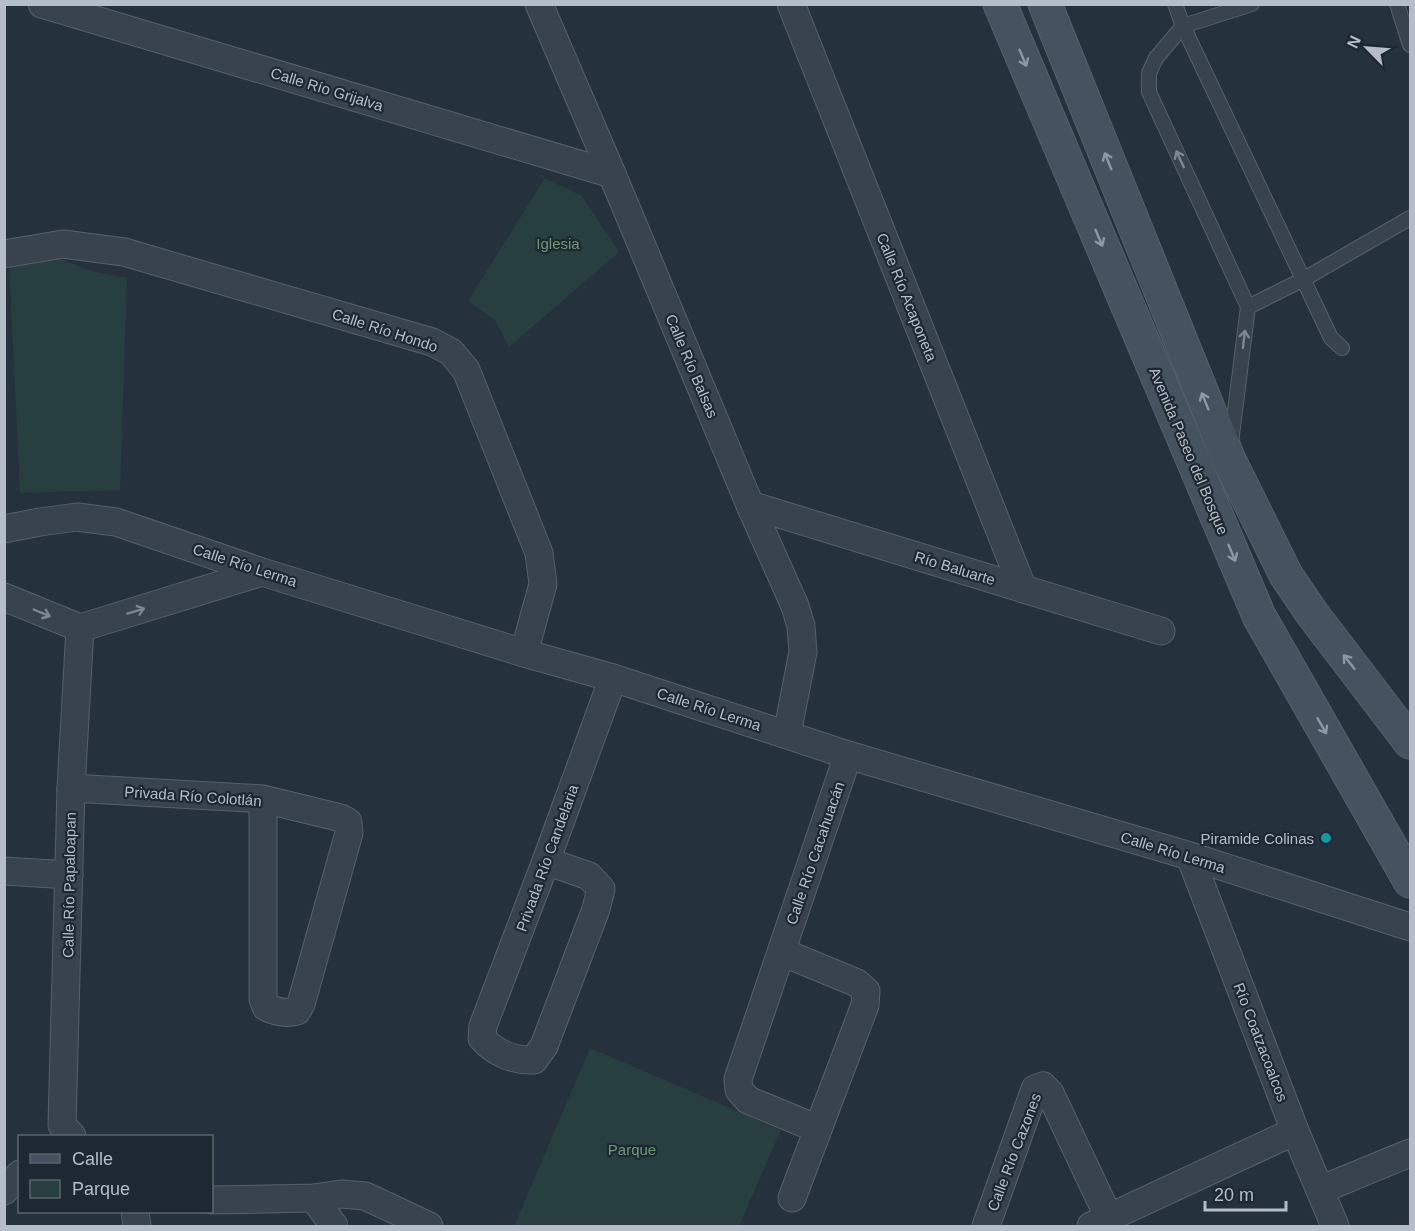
<svg xmlns="http://www.w3.org/2000/svg" width="1415" height="1231" viewBox="0 0 1415 1231" font-family="Arial,sans-serif">
<style>
.green{fill:#283f3f}
.lines{fill:none;stroke-linecap:round;stroke-linejoin:round}
.lane-casing{stroke:#57616b;stroke-width:16}
.street-casing{stroke:#57616b;stroke-width:29}
.secondary-casing{stroke:#57616b;stroke-width:35}
.lane{stroke:#39434d;stroke-width:14}
.street{stroke:#39434d;stroke-width:27}
.secondary{stroke:#475260;stroke-width:33}
.oneway{stroke:#8e98a4}
.oneway2{stroke:#7d8791}
.culture-dot{fill:#0f9aa8;stroke:#1e2832;stroke-width:2}
.labels{text-anchor:middle;dominant-baseline:central;stroke-width:4.5;stroke-linejoin:round;paint-order:stroke}
.street-label{font-size:15px;fill:#b5bec8;stroke:#1e2832}
.park-label{font-size:15px;fill:#6c9973;stroke:#1e2832}
.poi-label{font-size:15px;fill:#b5bec8;stroke:#1e2832;text-anchor:end}
</style>
<rect width="100%" height="100%" fill="#25313d"/>
<!-- green -->
<g class="green">
<polygon points="545,178 582,196 619,252 509,347 495,320 468,301"/>
<polygon points="43,252 91,271 127,278 120,490 20,493 9,262"/>
<polygon points="590,1048 781,1130 739,1226 514,1226"/>
</g>
<g class="lines">
<defs>
<g id="lane">
<polyline points="1175,4 1183,26 1331,338 1342,348"/>
<polyline points="1397,4 1410,45"/>
<polyline points="1248,307 1304,279 1410,218"/>
<polyline points="1231,443 1248,307 1149,92 1149,73 1156,58 1183,26 1252,4"/>
</g>
<g id="street">
<polyline points="42,4 612,174"/>
<polyline points="539,4 612,174 750,505 795,606 801,626 803,652 787,734"/>
<polyline points="791,4 1023,589"/>
<polyline points="4,254 63,244 124,252 432,342 451,352 466,370 539,553 543,584 524,653"/>
<polyline points="750,505 1161,631"/>
<polyline points="4,529 40,522 77,517 116,522 262,572 524,653 613,678 848,755 1190,856 1410,927"/>
<polyline points="4,597 80,628 262,572"/>
<path d="M71,788l192,11 78,19 7,4 1,11 -48,171 -4,7c-11,3 -21,1 -31,-4l-3,-8v-200"/>
<polyline points="1190,856 1295,1131 1335,1226"/>
<path d="M546,861l43,15 12,13 -5,20 -52,137 -10,14c-20,1 -39,-7 -52,-22l1,-12 63,-165 67,-183"/>
<polyline points="4,871 69,875"/>
<polyline points="782,952 857,983 866,991 865,1005 792,1198"/>
<polyline points="818,1129 748,1100 739,1090 738,1079 848,755"/>
<polyline points="72,1136 62,1125 71,788 80,628"/>
<polyline points="1320,1190 1410,1153"/>
<polyline points="4,1191 20,1174"/>
<polyline points="314,1198 334,1226"/>
<polyline points="212,1200 314,1198 341,1194 365,1196 429,1226"/>
<polyline points="135,1212 137,1226"/>
<polyline points="986,1226 1035,1089 1043,1086 1050,1093 1109,1218"/>
<polyline points="1091,1226 1295,1131"/>
</g>
<g id="secondary">
<polyline points="1000,4 1259,616 1410,881"/>
<polyline points="1045,4 1229,460 1286,575 1311,612 1410,742"/>
</g>
</defs>
<!-- lane casing -->
<use href="#lane" class="lane-casing"/>
<!-- street casing -->
<use href="#street" class="street-casing"/>
<!-- secondary casing -->
<use href="#secondary" class="secondary-casing"/>
<!-- lane -->
<use href="#lane" class="lane"/>
<!-- street -->
<use href="#street" class="street"/>
<!-- secondary -->
<use href="#secondary" class="secondary"/>
</g>
<!-- one-way arrows -->
<defs><path id="oneway-shaft" d="M-6 0H5M1.5-3L5.5 0L1.5 3" fill="none" stroke-width="1.6" stroke-linecap="round" stroke-linejoin="round" transform="scale(1.5)"/></defs>
<g class="oneway">
<use href="#oneway-shaft" transform="translate(1023 58) rotate(67)"/>
<use href="#oneway-shaft" transform="translate(1108 161) rotate(-112)"/>
<use href="#oneway-shaft" transform="translate(1099 238) rotate(67)"/>
<use href="#oneway-shaft" transform="translate(1205 401) rotate(-112)"/>
<use href="#oneway-shaft" transform="translate(1232 553) rotate(67)"/>
<use href="#oneway-shaft" transform="translate(1349 662) rotate(-128)"/>
<use href="#oneway-shaft" transform="translate(1322 726) rotate(60)"/>
</g>
<g class="oneway2">
<use href="#oneway-shaft" transform="translate(1180 159) rotate(-115)"/>
<use href="#oneway-shaft" transform="translate(1244 339) rotate(-83)"/>
<use href="#oneway-shaft" transform="translate(136 611) rotate(-17)"/>
<use href="#oneway-shaft" transform="translate(42 613) rotate(23)"/>
</g>
<!-- markers -->
<circle class="culture-dot" cx="1326" cy="838" r="6"/>
<g class="labels">
<!-- street labels -->
<g class="street-label">
<text transform="translate(327 89) rotate(17)">Calle Río Grijalva</text>
<text transform="translate(907 297) rotate(68)">Calle Río Acaponeta</text>
<text transform="translate(385 330) rotate(18)">Calle Río Hondo</text>
<text transform="translate(692 366) rotate(67)">Calle Río Balsas</text>
<text transform="translate(1189 451) rotate(67)">Avenida Paseo del Bosque</text>
<text transform="translate(245 565) rotate(18)">Calle Río Lerma</text>
<text transform="translate(955 568) rotate(17)">Río Baluarte</text>
<text transform="translate(709 709) rotate(18)">Calle Río Lerma</text>
<text transform="translate(193 796) rotate(4)">Privada Río Colotlán</text>
<text transform="translate(1173 852) rotate(17)">Calle Río Lerma</text>
<text transform="translate(815 853) rotate(-71)">Calle Río Cacahuacán</text>
<text transform="translate(547 858) rotate(-70)">Privada Río Candelaria</text>
<text transform="translate(69 885) rotate(-89)">Calle Río Papaloapan</text>
<text transform="translate(1261 1042) rotate(69)">Río Coatzacoalcos</text>
<text transform="translate(1014 1152) rotate(-69)">Calle Río Cazones</text>
</g>
<!-- park labels -->
<g class="park-label">
<text x="558" y="243">Iglesia</text>
<text x="632" y="1149">Parque</text>
</g>
<!-- poi labels -->
<g class="poi-label">
<text x="1314" y="838">Piramide Colinas</text>
</g>
</g>
<!-- border -->
<rect width="1415" height="1231" fill="none" stroke="#b5bec8" stroke-width="12"/>
<!-- legend -->
<rect x="18" y="1135" width="195" height="78" fill="#1e2832" stroke="#5a646e" stroke-width="1.5"/>
<rect x="30" y="1154" width="30" height="9" fill="#475260" stroke="#5a646e" stroke-width="1.5"/>
<text x="72" y="1165" font-size="18" fill="#b5bec8">Calle</text>
<rect x="30" y="1180" width="30" height="18" fill="#283f3f" stroke="#5a646e" stroke-width="1.5"/>
<text x="72" y="1195" font-size="18" fill="#b5bec8">Parque</text>
<!-- north arrow -->
<g transform="translate(1367 48) rotate(295)" stroke="#1e2832" stroke-width="4.5" paint-order="stroke">
<path d="M0-4.5L10 22L0 15L-10 22Z" fill="#b5bec8"/>
<text y="-9" font-size="16" font-weight="bold" text-anchor="middle" fill="#b5bec8">N</text>
</g>
<!-- scale -->
<path d="M1205 1201v9h81v-9" fill="none" stroke="#b5bec8" stroke-width="3"/>
<text x="1214" y="1201" font-size="18" fill="#b5bec8" stroke="#1e2832" stroke-width="4.5" paint-order="stroke">20 m</text>
</svg>
